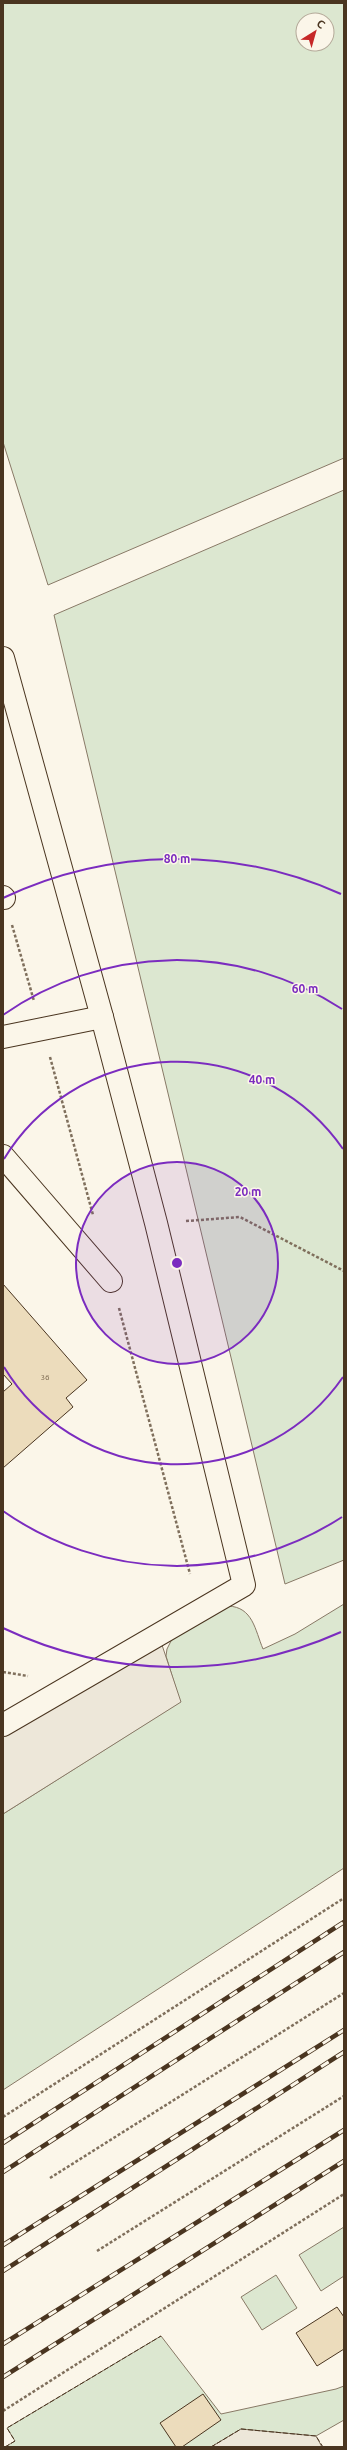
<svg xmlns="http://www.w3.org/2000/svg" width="347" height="2450" viewBox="0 0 347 2450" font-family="Ubuntu,sans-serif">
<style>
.green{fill:#dce7d0;stroke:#887966;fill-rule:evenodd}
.parking{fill:#ede7d9;stroke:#887966}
.building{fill:#ecdcbc;stroke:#4a3520}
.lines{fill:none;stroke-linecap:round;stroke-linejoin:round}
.minor-casing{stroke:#4a3520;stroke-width:24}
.path{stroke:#7f6f5c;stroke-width:2.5;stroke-dasharray:3 2;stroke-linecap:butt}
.minor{stroke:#fbf6e9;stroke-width:22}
.rail-casing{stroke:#4a3520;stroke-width:4.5}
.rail{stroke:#fbf6e9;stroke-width:3;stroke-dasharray:9;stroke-linecap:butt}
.fence{stroke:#4a3520;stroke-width:1;stroke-dasharray:5 2;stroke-linecap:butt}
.ring{fill:none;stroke:#7b2cbf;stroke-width:2}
.labels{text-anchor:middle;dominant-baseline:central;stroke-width:3;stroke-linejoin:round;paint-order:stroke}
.number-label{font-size:8px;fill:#725f47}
.centre{fill:#7b2cbf;stroke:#fbf6e9;stroke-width:2}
.ring-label{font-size:12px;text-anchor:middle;font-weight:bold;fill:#7b2cbf;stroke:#fbf6e9;stroke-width:3;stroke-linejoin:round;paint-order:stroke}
</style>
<rect width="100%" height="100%" fill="#fbf6e9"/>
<!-- green -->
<g class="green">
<path d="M3,3h341v455l-296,127 -45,-143zM303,20h24v24h-24z"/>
<polygon points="344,490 344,1560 285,1584 54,615"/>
<path d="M344,1604v264l-341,222v-276l177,-112 -14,-46 1,-7 5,-10 56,-33c25,1 27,24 35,43l32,-15z"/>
<polygon points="344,2227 344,2276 321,2291 299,2255"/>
<polygon points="276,2275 297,2308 262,2330 241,2297"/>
<polygon points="161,2336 221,2414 336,2389 344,2386 344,2420 316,2436 241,2429 211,2447 5,2447 15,2441 7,2428"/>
</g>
<!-- parking -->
<g class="parking">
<polygon points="158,1633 181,1702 3,1814 3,1725"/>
<polygon points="241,2429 316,2436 322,2447 211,2447"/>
</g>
<!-- building -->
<g class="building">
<polygon points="3,1284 87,1380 66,1398 73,1407 3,1468 3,1392 12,1384 3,1374"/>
<polygon points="337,2307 344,2317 344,2349 317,2366 296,2333"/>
<polygon points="203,2394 221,2420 182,2447 176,2447 160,2423"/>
</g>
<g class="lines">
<defs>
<g id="minor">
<polyline points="3,658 102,1017 156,1223 244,1585 3,1725"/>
<polyline points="3,897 4,898"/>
<polyline points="3,1037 102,1017"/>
<polyline points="3,1156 111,1281"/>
</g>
</defs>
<!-- minor casing -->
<use href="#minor" class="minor-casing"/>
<!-- path -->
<g class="path">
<polyline points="12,925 34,1001"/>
<polyline points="50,1057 93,1215"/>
<polyline points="186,1221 240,1217 344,1271"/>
<polyline points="119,1308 190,1574"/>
<polyline points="3,1672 28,1676"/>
<polyline points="3,2117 344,1898"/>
<polyline points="50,2178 344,1993"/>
<polyline points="97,2251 344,2096"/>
<polyline points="3,2411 344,2194"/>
</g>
<!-- minor -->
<use href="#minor" class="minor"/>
<defs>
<g id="rail">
<polyline points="3,2143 344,1922"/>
<polyline points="3,2172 344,1952"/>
<polyline points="3,2245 344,2030"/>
<polyline points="3,2271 344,2052"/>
<polyline points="3,2344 344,2130"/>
<polyline points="3,2377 344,2161"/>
</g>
</defs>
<!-- rail casing -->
<use href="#rail" class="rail-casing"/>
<!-- rail -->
<use href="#rail" class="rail"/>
<!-- fence -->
<g class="fence">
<polyline points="5,2447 15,2441 7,2428 161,2336"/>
<polyline points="211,2447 241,2429 316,2436 323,2447"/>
</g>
</g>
<!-- distance rings -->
<circle cx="177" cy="1263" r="101" fill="#7b2cbf" fill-opacity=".12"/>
<g class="ring">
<circle cx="177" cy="1263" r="101"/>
<path d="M343 1377A202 202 0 0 1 4 1367M4 1159A202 202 0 0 1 343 1149"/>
<path d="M342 1517A303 303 0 0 1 3 1511M3 1015A303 303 0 0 1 342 1009"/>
<path d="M341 1632A404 404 0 0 1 3 1628M3 898A404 404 0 0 1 341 894"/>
</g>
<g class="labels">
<!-- number labels -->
<g class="number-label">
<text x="45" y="1377">36</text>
</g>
</g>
<circle cx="177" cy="1263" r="6" class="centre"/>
<g class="ring-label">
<text x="177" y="863">80 m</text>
<text x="305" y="993">60 m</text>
<text x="262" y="1084">40 m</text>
<text x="248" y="1196">20 m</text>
</g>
<!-- border -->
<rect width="347" height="2450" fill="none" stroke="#4a3520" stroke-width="8"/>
<!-- north arrow -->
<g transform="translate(315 32) rotate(37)"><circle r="19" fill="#fbf6e9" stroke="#b4a999"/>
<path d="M0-3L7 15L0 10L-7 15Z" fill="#c62828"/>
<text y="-6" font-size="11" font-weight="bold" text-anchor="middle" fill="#4a3520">С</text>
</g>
</svg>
